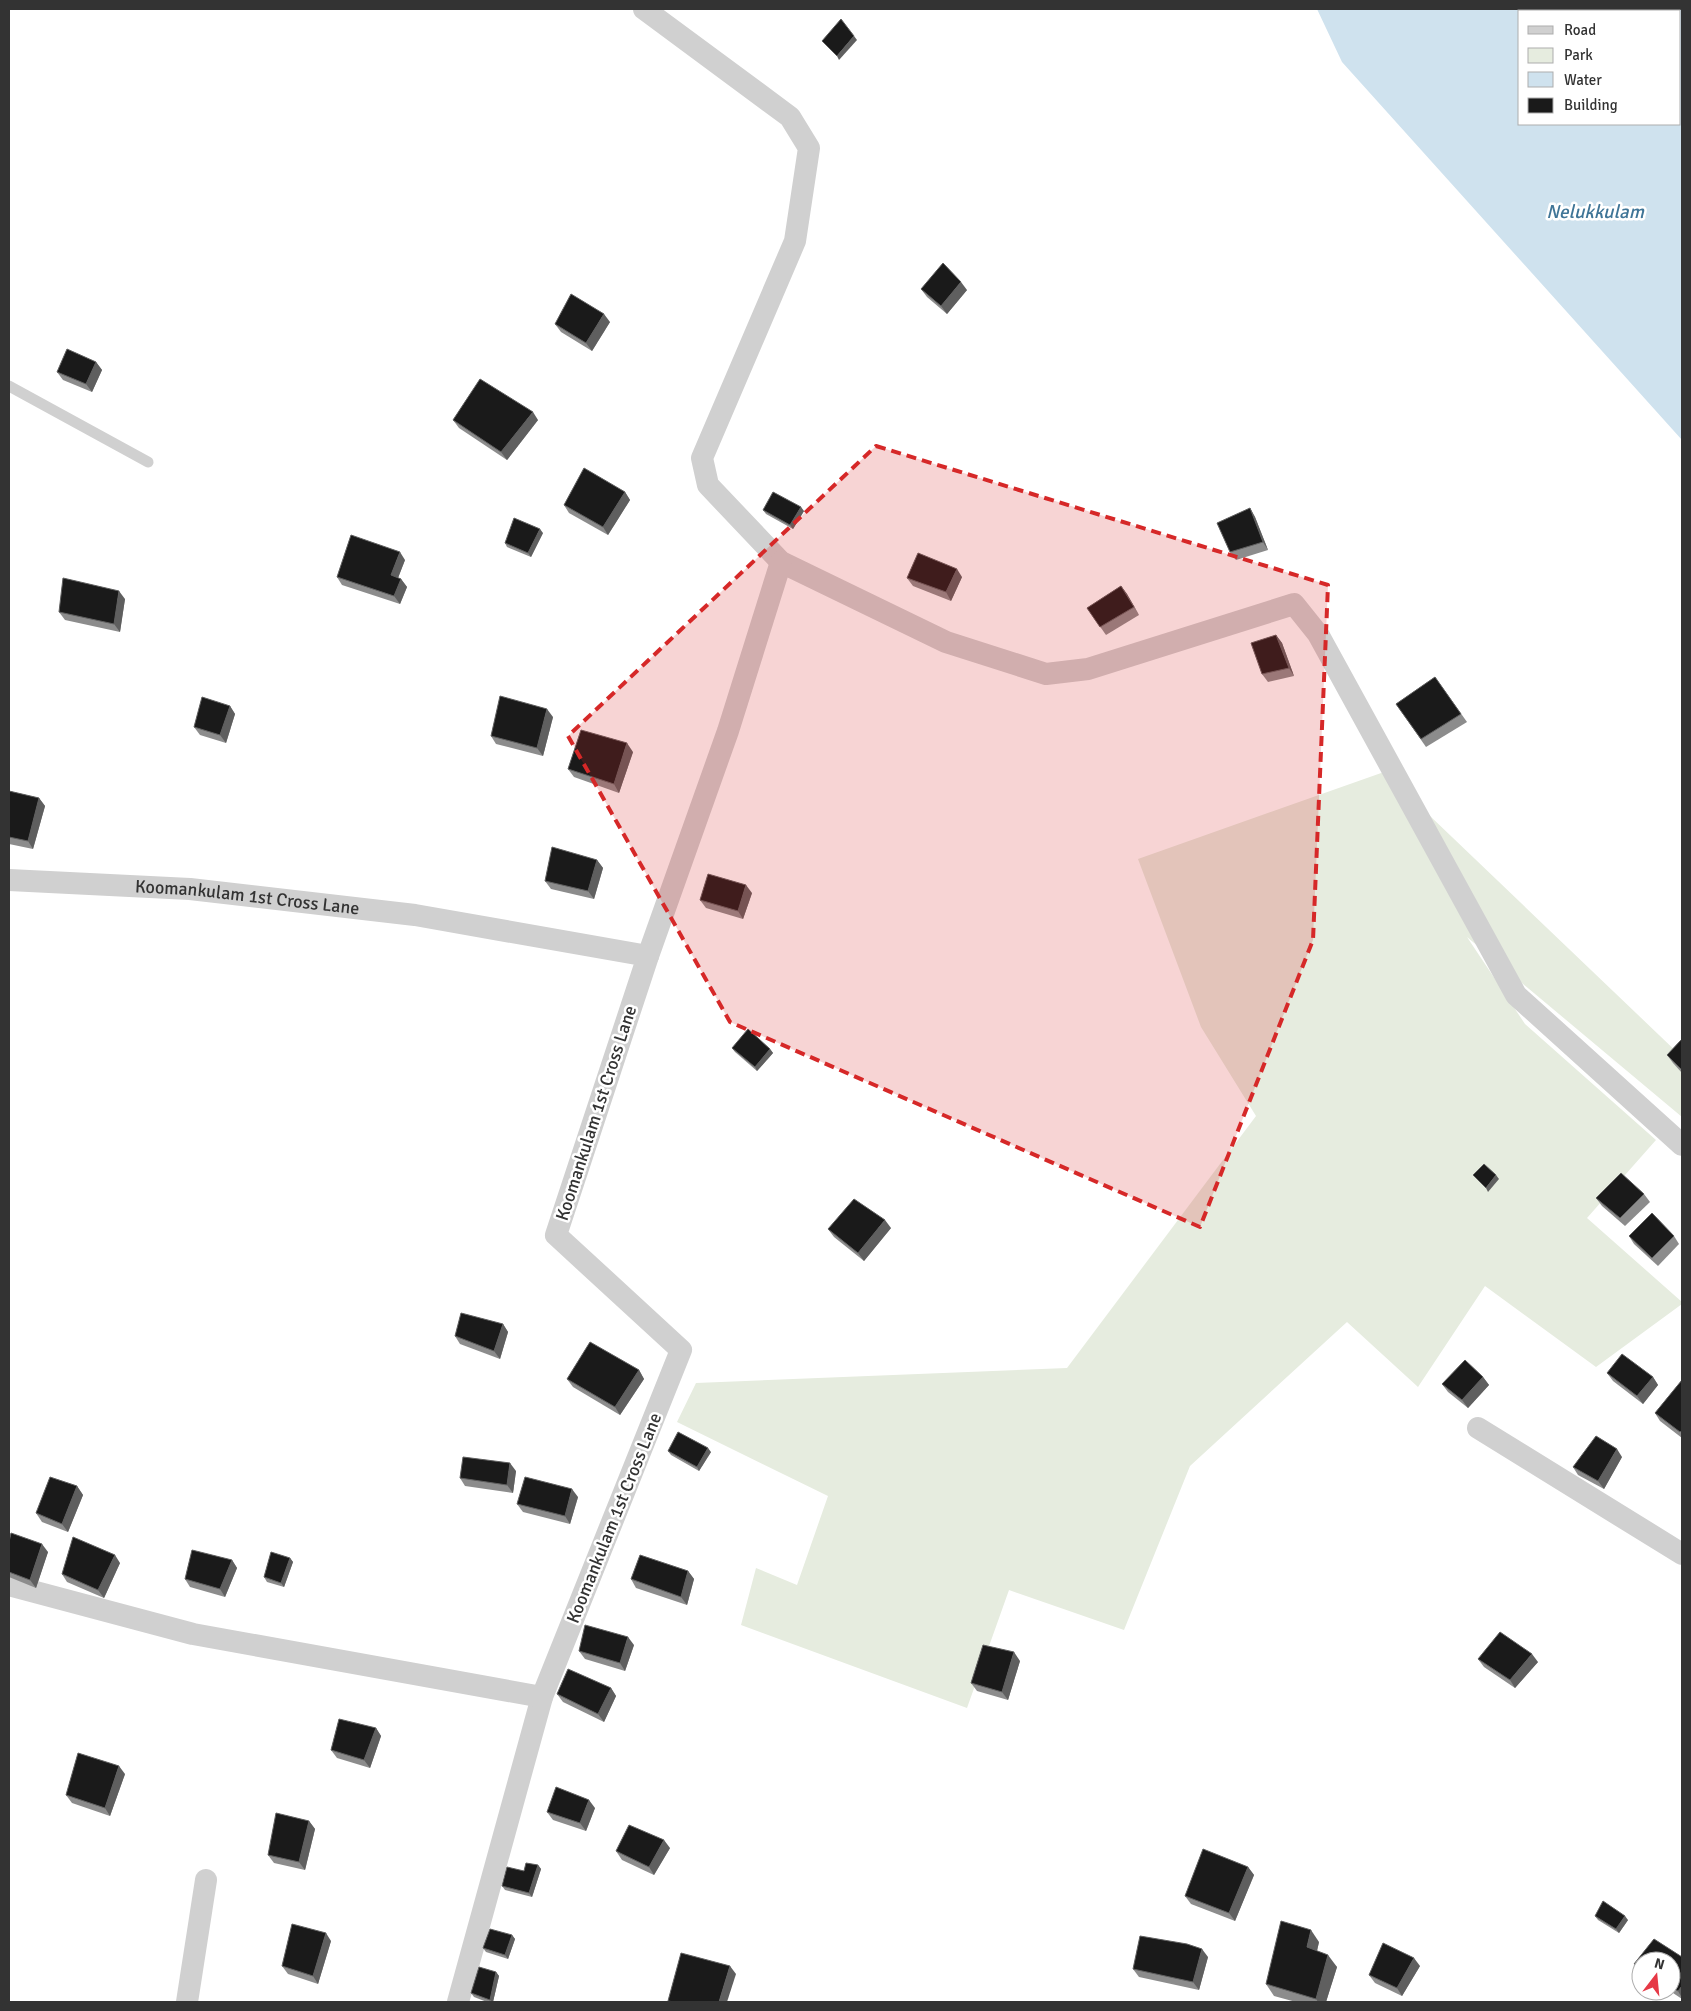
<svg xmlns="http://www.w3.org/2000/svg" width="1691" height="2011" viewBox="0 0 1691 2011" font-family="Signika,sans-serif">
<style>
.green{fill:#e6ecdf}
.water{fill:#cfe2ee;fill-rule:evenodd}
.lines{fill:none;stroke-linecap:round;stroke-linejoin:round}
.service{stroke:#d0d0d0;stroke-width:11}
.minor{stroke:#d0d0d0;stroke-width:22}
.wall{fill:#8c8c8c}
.shaded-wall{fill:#5f5f5f}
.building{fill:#1a1a1a;stroke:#5f5f5f}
.marked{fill:#d62828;fill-opacity:0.2;stroke:#d62828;stroke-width:4;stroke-dasharray:10 6;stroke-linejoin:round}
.labels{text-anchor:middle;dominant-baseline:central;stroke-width:5;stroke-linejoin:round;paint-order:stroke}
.street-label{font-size:18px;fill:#333;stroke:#fff}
.water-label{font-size:19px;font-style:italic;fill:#3f7597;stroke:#fff}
</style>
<rect width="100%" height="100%" fill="#fff"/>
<!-- green -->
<polygon class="green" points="1384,772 1682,1057 1682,1117 1467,937 1525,1024 1656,1140 1587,1218 1682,1302 1682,1304 1596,1367 1485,1286 1418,1387 1347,1322 1190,1466 1124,1630 1009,1590 967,1708 741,1625 756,1568 797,1585 828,1496 677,1422 696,1383 1067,1368 1256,1116 1201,1027 1138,859"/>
<!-- water -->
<path class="water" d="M1317,9h365v431l-340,-378zM1520,11h160v113h-160z"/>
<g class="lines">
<!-- service -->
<polyline class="service" points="9,386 148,462"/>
<!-- minor -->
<g class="minor">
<polyline points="644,9 790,117 809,148 795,241 702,458 708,485 781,562 946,642 1046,674 1088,669 1294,604 1318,634 1516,995 1682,1145"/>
<path id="s1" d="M9,880l181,9 225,26 233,41 -92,279 125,115 -139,347 -84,305"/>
<polyline points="648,956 728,731 781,562"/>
<polyline points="1478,1428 1682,1554"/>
<polyline points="9,1585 193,1634 542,1697"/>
<polyline points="187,2002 206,1880"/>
</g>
</g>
<!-- wall -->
<g class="wall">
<polygon points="921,289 967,290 947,314 927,297"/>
<polygon points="610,322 592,351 561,332 555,324"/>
<polygon points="96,362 102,370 92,392 63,380 57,372"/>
<polygon points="453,420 538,420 507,460 459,428"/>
<polygon points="625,492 630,500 608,535 569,513 564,505"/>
<polygon points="1250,508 1255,517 1268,550 1236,560 1230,552"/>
<polygon points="763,510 804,511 793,529 766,514"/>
<polygon points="543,533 531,557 507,547 505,543"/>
<polygon points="405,560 398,578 401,579 407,587 400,604 342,585 337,577"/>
<polygon points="962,577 951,601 913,586 907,578"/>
<polygon points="1121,586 1127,594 1139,615 1106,635 1087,608"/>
<polygon points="125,599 120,632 65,620 59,612"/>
<polygon points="1276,635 1282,643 1294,676 1268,682 1262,674"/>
<polygon points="1435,677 1467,722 1426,747 1396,704"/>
<polygon points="230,706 235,714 226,743 200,735 194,727"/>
<polygon points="553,717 543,756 496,744 491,736"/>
<polygon points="633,752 619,793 574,777 568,769"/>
<polygon points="9,791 39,798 45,806 33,849 9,844"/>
<polygon points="597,860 603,868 594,899 551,889 545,881"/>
<polygon points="752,893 743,919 706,908 700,900"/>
<polygon points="1682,1039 1682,1073 1673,1063 1667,1055"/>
<polygon points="732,1048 770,1049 773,1053 757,1071 735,1052"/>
<polygon points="1644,1194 1650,1202 1625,1226 1602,1206 1596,1198"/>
<polygon points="891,1228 864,1261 834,1237 828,1229"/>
<polygon points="1629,1236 1674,1236 1679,1244 1658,1266 1634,1244"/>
<polygon points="503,1324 508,1332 500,1359 460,1344 455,1336"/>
<polygon points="639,1370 644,1379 620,1415 573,1387 567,1379"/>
<polygon points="1607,1373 1653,1377 1658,1385 1643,1404 1613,1381"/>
<polygon points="1483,1377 1489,1385 1468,1408 1448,1392 1442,1384"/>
<polygon points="1682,1380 1682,1438 1660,1421 1655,1413"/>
<polygon points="668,1451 711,1452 699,1471 671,1455"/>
<polygon points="1622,1457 1604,1489 1578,1475 1573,1467"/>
<polygon points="516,1471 513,1493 465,1486 460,1478"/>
<polygon points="77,1486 83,1495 68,1532 42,1522 36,1513"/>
<polygon points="578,1497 570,1524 523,1512 517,1504"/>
<polygon points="9,1542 48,1552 36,1588 9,1577"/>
<polygon points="290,1558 293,1562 284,1587 267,1582 264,1577"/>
<polygon points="232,1560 237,1568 225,1597 190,1587 185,1579"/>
<polygon points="120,1563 104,1598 67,1582 62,1574"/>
<polygon points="688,1571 694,1579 687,1605 636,1588 631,1579"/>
<polygon points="634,1645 625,1671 585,1659 579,1651"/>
<polygon points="1478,1659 1538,1662 1515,1688 1484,1667"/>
<polygon points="1020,1661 1008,1700 977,1691 971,1683"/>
<polygon points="611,1688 616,1696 604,1722 563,1702 557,1694"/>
<polygon points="376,1728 381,1736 370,1768 337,1758 331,1750"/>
<polygon points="125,1774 110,1816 72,1803 66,1795"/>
<polygon points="595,1808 586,1831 553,1820 547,1812"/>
<polygon points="309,1821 315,1829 305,1870 274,1863 268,1855"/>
<polygon points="670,1848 654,1875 622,1860 616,1851"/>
<polygon points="538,1865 541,1869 532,1897 505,1890 502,1886 524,1871"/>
<polygon points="1248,1867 1254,1875 1235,1921 1191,1904 1185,1896"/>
<polygon points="1595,1916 1628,1920 1619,1933 1598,1920"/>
<polygon points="512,1935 515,1939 508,1959 486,1952 483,1948"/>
<polygon points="1654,1939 1682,1957 1682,1999 1670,1991 1671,1991 1671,1961 1641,1961 1641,1972 1634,1964"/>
<polygon points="331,1941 318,1984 288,1974 282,1966"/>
<polygon points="1319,1942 1317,1951 1337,1967 1326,2002 1296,2002 1274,1996 1266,1984"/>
<polygon points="1208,1957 1199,1990 1139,1977 1133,1969"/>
<polygon points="1420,1966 1402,1996 1375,1983 1369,1975"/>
<polygon points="496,1972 499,1976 493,2002 487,2002 474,1997 471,1993"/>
</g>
<!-- shaded-wall -->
<g class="shaded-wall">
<polygon points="854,36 857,40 839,60 837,56"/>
<polygon points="961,282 967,290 947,314 941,306"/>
<polygon points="604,314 610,322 592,351 586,343"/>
<polygon points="96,362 102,370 92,392 86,384"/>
<polygon points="533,412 538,420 507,460 501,452"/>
<polygon points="625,492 630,500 608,535 603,527"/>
<polygon points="801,507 804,511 793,529 790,525"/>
<polygon points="1250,508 1255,517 1268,550 1263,542"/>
<polygon points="540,529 543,533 531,557 528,553"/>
<polygon points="400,552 405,560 396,583 391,575"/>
<polygon points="957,569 962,577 951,601 946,592"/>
<polygon points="401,579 407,587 400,604 394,596"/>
<polygon points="1121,586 1127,594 1139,615 1134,607"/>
<polygon points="119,591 125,599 120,632 114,624"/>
<polygon points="1276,635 1282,643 1294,676 1289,668"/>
<polygon points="230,706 235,714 226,743 220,735"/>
<polygon points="547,709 553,717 543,756 537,748"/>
<polygon points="627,743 633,752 619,793 614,784"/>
<polygon points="39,798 45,806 33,849 28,841"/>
<polygon points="597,860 603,868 594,899 588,891"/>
<polygon points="746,885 752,893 743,919 738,911"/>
<polygon points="770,1049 773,1053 757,1071 755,1067"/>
<polygon points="1496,1175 1499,1179 1488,1192 1486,1188"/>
<polygon points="885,1220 891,1228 864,1261 858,1253"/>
<polygon points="503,1324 508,1332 500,1359 494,1351"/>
<polygon points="639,1370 644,1379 620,1415 615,1407"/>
<polygon points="1483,1377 1489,1385 1468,1408 1462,1400"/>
<polygon points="1653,1377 1658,1385 1643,1404 1637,1396"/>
<polygon points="708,1448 711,1452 699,1471 697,1467"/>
<polygon points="1617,1449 1622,1457 1604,1489 1598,1481"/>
<polygon points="510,1463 516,1471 513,1493 507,1485"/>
<polygon points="77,1486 83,1495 68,1532 62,1524"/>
<polygon points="572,1489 578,1497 570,1524 565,1516"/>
<polygon points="42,1544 48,1552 36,1588 30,1580"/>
<polygon points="115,1555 120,1563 104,1598 98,1590"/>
<polygon points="290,1558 293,1562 284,1587 281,1583"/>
<polygon points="232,1560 237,1568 225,1597 220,1589"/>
<polygon points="688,1571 694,1579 687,1605 681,1597"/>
<polygon points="628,1637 634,1645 625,1671 620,1663"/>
<polygon points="1014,1652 1020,1661 1008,1700 1002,1692"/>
<polygon points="1532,1654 1538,1662 1515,1688 1510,1680"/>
<polygon points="611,1688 616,1696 604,1722 598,1714"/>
<polygon points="376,1728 381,1736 370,1768 364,1760"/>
<polygon points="119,1766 125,1774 110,1816 105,1808"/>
<polygon points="589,1800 595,1808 586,1831 580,1823"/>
<polygon points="309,1821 315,1829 305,1870 299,1862"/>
<polygon points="664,1840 670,1848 654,1875 649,1867"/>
<polygon points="538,1865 541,1869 532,1897 529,1893"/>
<polygon points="1248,1867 1254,1875 1235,1921 1229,1913"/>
<polygon points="1625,1916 1628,1920 1619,1933 1616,1929"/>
<polygon points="1311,1930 1319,1942 1315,1959 1307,1947"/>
<polygon points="326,1933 331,1941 318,1984 313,1976"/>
<polygon points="512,1935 515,1939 508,1959 505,1955"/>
<polygon points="1202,1949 1208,1957 1199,1990 1193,1982"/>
<polygon points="1328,1955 1337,1967 1326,2002 1318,2002 1316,1999"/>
<polygon points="1414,1958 1420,1966 1402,1996 1397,1988"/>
<polygon points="730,1966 736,1974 727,2002 719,2002"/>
<polygon points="496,1972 499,1976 493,2002 492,2002 490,2000"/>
<polygon points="1682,1986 1682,1998 1678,1991"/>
</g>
<!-- building -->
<g class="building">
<polygon points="841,19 854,36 837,56 822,41"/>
<polygon points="943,263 961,282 941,306 921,289"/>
<polygon points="571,294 604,314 586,343 555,324"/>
<polygon points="67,349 96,362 86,384 57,372"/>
<polygon points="480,379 533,412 501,452 453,420"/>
<polygon points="584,468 625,492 603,527 564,505"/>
<polygon points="773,492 801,507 790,525 763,510"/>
<polygon points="1250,508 1263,542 1230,552 1217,523"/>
<polygon points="514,518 540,529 528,553 505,543"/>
<polygon points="351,535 400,552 391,575 401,579 394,596 337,577"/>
<polygon points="918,553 957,569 946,592 907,578"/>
<polygon points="63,578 119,591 114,624 59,612"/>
<polygon points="1121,586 1134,607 1100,627 1087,608"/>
<polygon points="1276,635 1289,668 1262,674 1251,643"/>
<polygon points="1435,677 1461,714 1421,739 1396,704"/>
<polygon points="500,696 547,709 537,748 491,736"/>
<polygon points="202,697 230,706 220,735 194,727"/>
<polygon points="581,730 627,743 614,784 568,769"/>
<polygon points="9,791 39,798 28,841 9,837"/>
<polygon points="552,847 597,860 588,891 545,881"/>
<polygon points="708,874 746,885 738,911 700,900"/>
<polygon points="748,1029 770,1049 755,1067 732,1048"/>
<polygon points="1682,1039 1682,1070 1667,1055"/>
<polygon points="1484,1164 1496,1175 1486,1188 1473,1175"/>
<polygon points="1621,1173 1644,1194 1620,1218 1596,1198"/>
<polygon points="854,1199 885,1220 858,1253 828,1229"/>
<polygon points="1652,1213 1674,1236 1652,1258 1629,1236"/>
<polygon points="461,1313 503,1324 494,1351 455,1336"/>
<polygon points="590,1342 639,1370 615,1407 567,1379"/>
<polygon points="1622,1354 1653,1377 1637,1396 1607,1373"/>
<polygon points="1465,1360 1483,1377 1462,1400 1442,1384"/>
<polygon points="1682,1380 1682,1430 1680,1432 1655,1413"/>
<polygon points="678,1432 708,1448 697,1467 668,1451"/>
<polygon points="1596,1436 1617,1449 1598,1481 1573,1467"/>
<polygon points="463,1457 510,1463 507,1485 460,1478"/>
<polygon points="50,1477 77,1486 62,1524 36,1513"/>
<polygon points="525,1477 572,1489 565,1516 517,1504"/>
<polygon points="11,1533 42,1544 30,1580 9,1572 9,1542"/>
<polygon points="73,1537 115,1555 98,1590 62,1574"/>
<polygon points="192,1550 232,1560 220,1589 185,1579"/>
<polygon points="271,1552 290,1558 281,1583 264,1577"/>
<polygon points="640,1555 688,1571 681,1597 631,1579"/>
<polygon points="585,1625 628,1637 620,1663 579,1651"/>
<polygon points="1500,1632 1532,1654 1510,1680 1478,1659"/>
<polygon points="983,1645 1014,1652 1002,1692 971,1683"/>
<polygon points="568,1669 611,1688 598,1714 557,1694"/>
<polygon points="339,1719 376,1728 364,1760 331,1750"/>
<polygon points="78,1753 119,1766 105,1808 66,1795"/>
<polygon points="556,1787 589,1800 580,1823 547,1812"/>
<polygon points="276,1813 309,1821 299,1862 268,1855"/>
<polygon points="629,1825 664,1840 649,1867 616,1851"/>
<polygon points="1203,1849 1248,1867 1229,1913 1185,1896"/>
<polygon points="526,1863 538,1865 529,1893 502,1886 507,1867 524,1871"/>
<polygon points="1603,1901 1625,1916 1616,1929 1595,1916"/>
<polygon points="1281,1921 1311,1930 1307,1947 1328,1955 1316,1999 1266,1984"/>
<polygon points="292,1924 326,1933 313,1976 282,1966"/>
<polygon points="490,1929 512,1935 505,1955 483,1948"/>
<polygon points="1140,1936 1187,1944 1202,1949 1193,1982 1133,1969"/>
<polygon points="1654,1939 1682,1957 1682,1986 1678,1991 1671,1987 1671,1961 1641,1961 1641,1968 1634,1964"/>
<polygon points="1383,1943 1414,1958 1397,1988 1369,1975"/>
<polygon points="681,1953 730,1966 719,2002 674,2002 668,2001"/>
<polygon points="479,1967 496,1972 490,2000 471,1993"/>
</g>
<!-- marked area -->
<path class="marked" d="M876,446l452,139 -15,355 -113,287 -470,-205 -162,-286z"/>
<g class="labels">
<!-- street labels -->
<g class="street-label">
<text stroke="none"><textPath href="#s1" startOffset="239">Koomankulam 1st Cross Lane</textPath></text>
<text transform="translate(596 1113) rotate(-72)">Koomankulam 1st Cross Lane</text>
<text transform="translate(614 1518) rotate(-68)">Koomankulam 1st Cross Lane</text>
</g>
<!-- water labels -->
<g class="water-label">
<text x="1595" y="212">Nelukkulam</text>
</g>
</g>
<!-- border -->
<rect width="1691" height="2011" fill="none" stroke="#333333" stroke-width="20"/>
<!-- legend -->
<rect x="1518" y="10" width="162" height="115" fill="#ffffff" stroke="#adadad"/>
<rect x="1528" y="26" width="25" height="8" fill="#d0d0d0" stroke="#adadad"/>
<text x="1564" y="35" font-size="15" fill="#333333">Road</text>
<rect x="1528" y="48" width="25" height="15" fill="#e6ecdf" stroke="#adadad"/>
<text x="1564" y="60" font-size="15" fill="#333333">Park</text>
<rect x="1528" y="72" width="25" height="15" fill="#cfe2ee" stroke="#adadad"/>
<text x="1564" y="85" font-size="15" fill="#333333">Water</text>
<rect x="1528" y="98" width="25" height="15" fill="#1a1a1a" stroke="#adadad"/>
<text x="1564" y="110" font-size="15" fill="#333333">Building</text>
<!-- north arrow -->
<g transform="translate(1656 1976) rotate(16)"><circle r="24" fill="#ffffff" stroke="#adadad"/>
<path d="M0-4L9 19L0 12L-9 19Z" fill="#e63946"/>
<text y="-8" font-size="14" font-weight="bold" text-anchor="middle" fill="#333333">N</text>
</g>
</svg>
